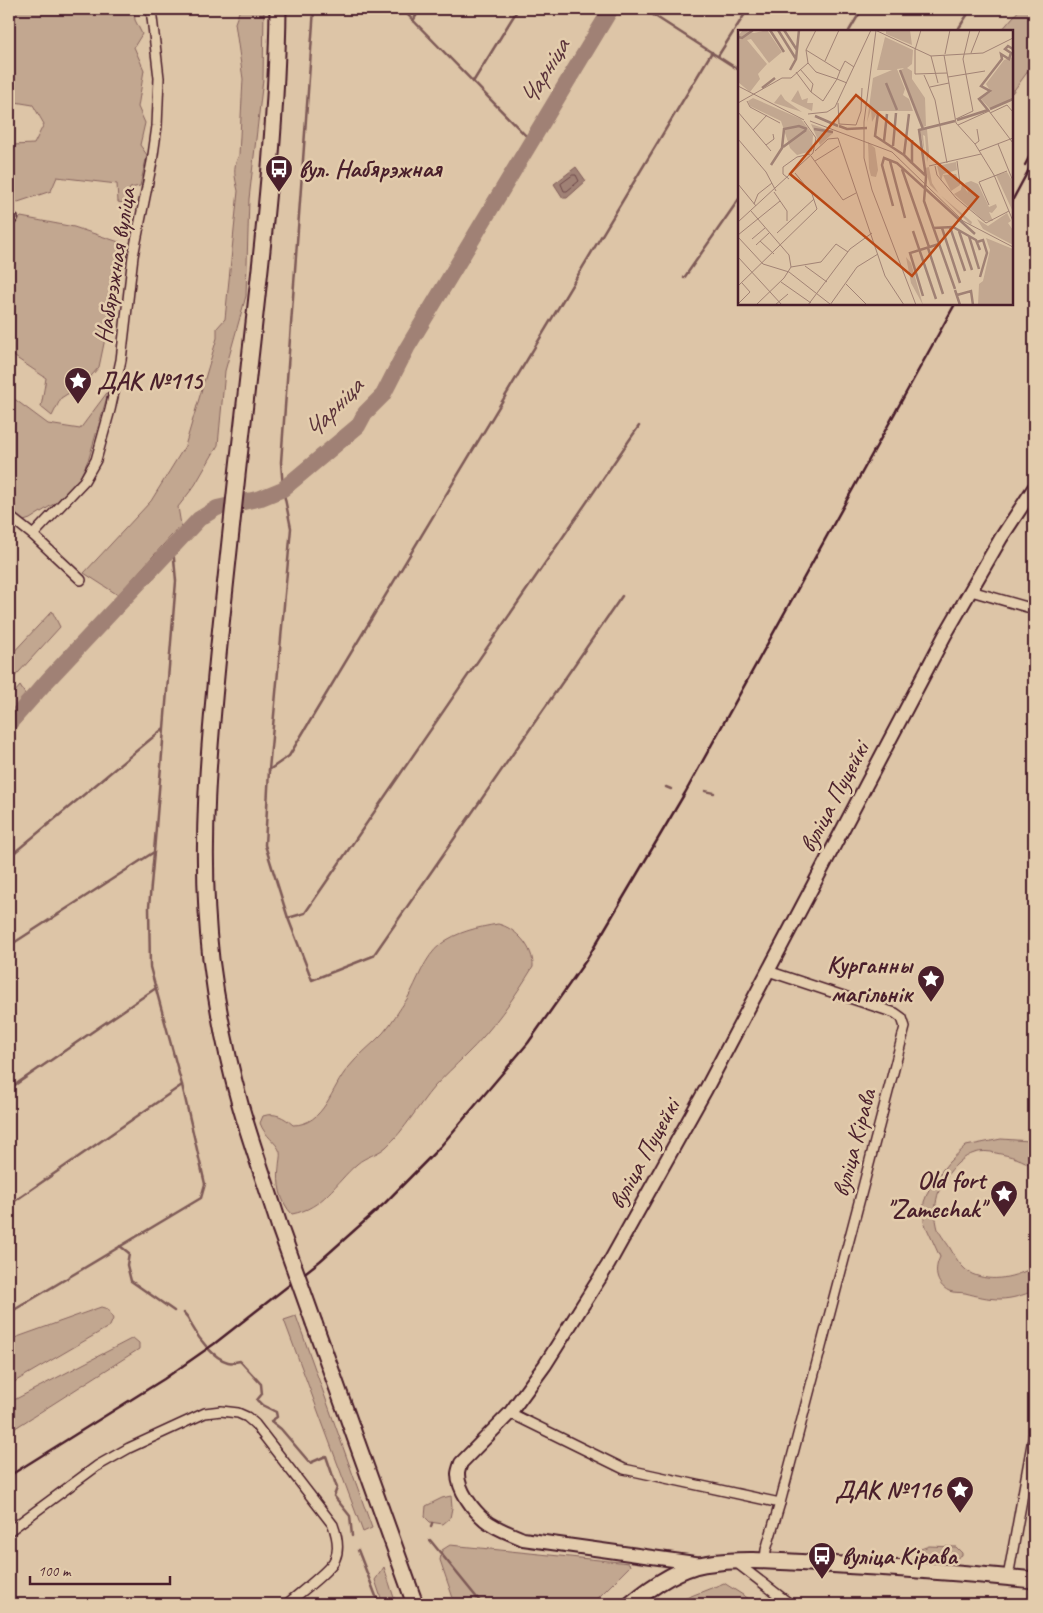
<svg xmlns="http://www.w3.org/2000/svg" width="1043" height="1613" viewBox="0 0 1043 1613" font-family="Caveat,sans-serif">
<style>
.green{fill:#c2a790;stroke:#86635e}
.water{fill:#a08174;stroke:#7e5a57}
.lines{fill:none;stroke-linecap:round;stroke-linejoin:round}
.shore{stroke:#6c4648;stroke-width:1}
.stream{stroke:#7e5a57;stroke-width:2.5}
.river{stroke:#a08174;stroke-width:16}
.street-casing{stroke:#4a1f2b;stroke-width:12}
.secondary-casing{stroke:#4a1f2b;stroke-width:16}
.primary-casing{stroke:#4a1f2b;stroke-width:19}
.street{stroke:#e3ccac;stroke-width:9}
.secondary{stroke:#e3ccac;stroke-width:12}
.primary{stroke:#e3ccac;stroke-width:15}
.rail{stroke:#4a1f2b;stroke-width:2.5}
.primary-bridge-casing{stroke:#4a1f2b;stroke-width:19;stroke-linecap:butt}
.primary-bridge{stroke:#e3ccac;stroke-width:15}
.labels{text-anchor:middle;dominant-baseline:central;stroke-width:5;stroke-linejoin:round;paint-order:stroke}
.poi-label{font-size:25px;font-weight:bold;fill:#4a1f2b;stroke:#e3ccac;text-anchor:start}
.street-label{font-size:25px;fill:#4a1f2b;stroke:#e3ccac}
.water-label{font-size:26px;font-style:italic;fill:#5b333a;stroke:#e3ccac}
.inset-river{fill:none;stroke:#a08174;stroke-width:2.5}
.inset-road{fill:none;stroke:#a28375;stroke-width:1}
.view{fill:#b94815;fill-opacity:0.15;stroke:#b94815;stroke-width:2.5}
.inset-edge{fill:none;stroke:#4a1f2b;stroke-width:2.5}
</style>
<rect width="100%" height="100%" fill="#ddc5a7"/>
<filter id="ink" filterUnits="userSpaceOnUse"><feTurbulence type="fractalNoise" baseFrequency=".02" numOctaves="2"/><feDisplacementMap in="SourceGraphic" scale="10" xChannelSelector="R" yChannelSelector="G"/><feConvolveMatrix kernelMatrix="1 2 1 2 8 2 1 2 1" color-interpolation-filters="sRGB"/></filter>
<g filter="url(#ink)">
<!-- green -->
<g class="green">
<polygon points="9,9 134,9 135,20 142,34 134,47 144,70 138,107 145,123 140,145 147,155 140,186 130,188 127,204 118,202 117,184 57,177 51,191 9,205 9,157 13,145 34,144 44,124 33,105 15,102 9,111"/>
<path d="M240,9h24l-1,70 -14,120 -3,97 -21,75 -7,74 -23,40 -17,22 3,18 -63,70 -34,-22 67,-72 34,-55 32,-108v-10l8,-9 13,-128c-3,-14 -6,-23 1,-36l4,-76 -8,-56z"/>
<polygon points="1020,9 1034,9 1034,63 1012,93 1012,31 1001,31"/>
<polygon points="21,217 74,227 125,244 99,367 85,383 61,398 52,416 41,407 46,378 9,353 9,230"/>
<polygon points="109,390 89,458 74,491 30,519 21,522 9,514 9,395 48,424 80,429"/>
<polygon points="52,611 60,627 9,683 9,657"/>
<polygon points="20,686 27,697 9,717 9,699"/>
<path d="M498,924c18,4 36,24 35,43 -19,31 -41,63 -67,88 -11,11 -22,21 -32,32 -17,20 -29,43 -48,60 -9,8 -20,9 -29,17 -22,19 -33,44 -65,50 -12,-12 -15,-31 -13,-47 0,-5 2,-11 1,-15 -4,-11 -15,-15 -20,-29l3,-7c12,-4 21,1 30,9 32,0 38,-38 55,-57 10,-13 24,-23 35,-35 9,-10 16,-23 24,-34 11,-18 17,-42 34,-55 15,-12 38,-17 57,-20z"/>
<path d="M1001,1139l29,2 4,2v25c-10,-9 -24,-12 -38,-15 -16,-4 -27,0 -38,10 -18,17 -26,38 -21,62 1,8 9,16 13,23 5,9 12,21 22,26 21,9 43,3 62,-7v24c-11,4 -22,8 -34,8 -13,0 -23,-3 -35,-6 -5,-1 -11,0 -16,-2 -14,-7 -15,-22 -9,-34l-16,-35v-20l7,-18 18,-22 17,-16z"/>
<polygon points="101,1307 108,1309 113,1319 110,1326 9,1385 9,1340"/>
<polygon points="296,1316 372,1528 363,1532 284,1320"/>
<polygon points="133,1338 139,1343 139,1349 9,1432 9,1396 14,1400"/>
<polygon points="451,1496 452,1508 450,1518 443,1524 430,1522 425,1517 426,1506 442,1498"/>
<polygon points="450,1545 629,1563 630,1566 592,1604 455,1604 440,1560 442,1550"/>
<polygon points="929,1546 956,1547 962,1553 962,1555 957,1558 919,1554 918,1550"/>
<polygon points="384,1567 396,1604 383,1604 375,1580"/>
<polygon points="724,1583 757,1604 671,1604"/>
</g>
<!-- water -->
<polygon class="water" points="576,167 586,181 567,198 563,198 554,184"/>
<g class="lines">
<!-- shore -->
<polygon class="shore" points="573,175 576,175 579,181 567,191 564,191 561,184"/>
<!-- stream -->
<g class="stream">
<polyline points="314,9 281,462 283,489 291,528 269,770 265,845 288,918 312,980 373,956 622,596"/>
<polyline points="402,9 531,141"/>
<polyline points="644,9 739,70"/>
<polyline points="413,21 420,9"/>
<polyline points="849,31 862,9"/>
<polyline points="957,31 971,9"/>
<polyline points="718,56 748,9"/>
<polyline points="473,82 518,9"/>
<polyline points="684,278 739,199"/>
<polyline points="269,770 289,756 712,52"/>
<polyline points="666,787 671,789"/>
<polyline points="705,791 714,793"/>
<polyline points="9,857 164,728 176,581 173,548"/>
<polyline points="288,918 305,913 639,426"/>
<polyline points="9,946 154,852 164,729"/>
<polyline points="9,1089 156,988"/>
<polyline points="9,1205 182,1085"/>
<polyline points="120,1246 129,1253 127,1265 131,1281 174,1311"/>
<polyline points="9,1313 201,1198 205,1184 182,1085 150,967 149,907 154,852"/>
<path d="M184,1313c6,6 5,7 8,13 7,13 21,32 36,36 3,1 8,0 12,-1l21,23 1,10 -5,6 5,5 14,7 1,5 -6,4 10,8 29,34 16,-7 11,32 -3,8 16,20 2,20"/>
<polyline points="431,1527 432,1523"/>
<polyline points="430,1540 482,1604"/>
<polyline points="358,1550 379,1604"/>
</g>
<!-- river -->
<polyline class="river" points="9,724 47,681 199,519 217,508 261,498 283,489 358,426 365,413 383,395 407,348 611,9"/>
<defs>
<g id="street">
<polyline points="9,223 13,218"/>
<polyline points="9,516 33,535 81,580"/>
<polyline points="33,535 84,481 96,460 110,410 121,360 133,256 152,162 157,126 159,78 151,9"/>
<polyline points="971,591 1034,609"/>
<polyline points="510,1413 624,1469 780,1503"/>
<path d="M9,1531l88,-65 32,-18 76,-35 16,-2 17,2 9,4 8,7 78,101c4,11 7,23 2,34 -4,11 -38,36 -48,45"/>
<polyline points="733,1560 790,1604"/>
<polyline points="765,1560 766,1550 780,1503 905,1027 902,1018 895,1013 768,971"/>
<polyline points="1008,1577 1034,1433"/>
</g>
<path id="secondary" d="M702,1564l-179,-25c-13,-6 -27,-10 -38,-19 -12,-10 -27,-30 -27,-46 0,-3 2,-8 3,-11l49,-50 35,-48 63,-100 98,-176 239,-454 56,-97 33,-50"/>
<g id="primary">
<path d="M278,9c-1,99 -11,198 -22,296 -12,107 -24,213 -35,320 -11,111 -23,222 -10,334 6,48 16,98 29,145 12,42 27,83 40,124"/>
<polyline points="314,1323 415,1604"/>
<path d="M631,1604c20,-17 46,-35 73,-40 40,-7 81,-2 121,0 70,4 140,9 209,16"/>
</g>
</defs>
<!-- street casing -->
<use href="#street" class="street-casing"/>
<!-- secondary casing -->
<use href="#secondary" class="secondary-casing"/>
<!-- primary casing -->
<use href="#primary" class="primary-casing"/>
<!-- street -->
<use href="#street" class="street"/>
<!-- secondary -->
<use href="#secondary" class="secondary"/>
<!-- primary -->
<use href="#primary" class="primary"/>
<!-- rail -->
<g class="rail">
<polyline points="1025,165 1034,148"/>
<polyline points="1012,201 1034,160"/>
<polyline points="9,1476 164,1379 214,1344 320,1261 385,1203 440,1147 528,1043 587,959 685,793 955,304"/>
</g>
<defs>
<polyline id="primary-bridge" points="280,1228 314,1323"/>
</defs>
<!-- primary-bridge casing -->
<use href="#primary-bridge" class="primary-bridge-casing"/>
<!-- primary-bridge -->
<use href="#primary-bridge" class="primary-bridge"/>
</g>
</g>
<!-- icons -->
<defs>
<symbol id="bus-pin" viewBox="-11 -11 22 30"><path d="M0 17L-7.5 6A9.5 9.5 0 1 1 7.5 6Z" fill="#4a1f2b" stroke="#e3ccac"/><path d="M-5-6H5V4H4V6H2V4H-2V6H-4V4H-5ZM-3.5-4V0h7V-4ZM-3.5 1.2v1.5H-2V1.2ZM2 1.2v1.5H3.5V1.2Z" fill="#fff"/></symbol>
<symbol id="sight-pin" viewBox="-11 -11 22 30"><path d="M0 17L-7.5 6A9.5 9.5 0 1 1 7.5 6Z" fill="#4a1f2b" stroke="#e3ccac"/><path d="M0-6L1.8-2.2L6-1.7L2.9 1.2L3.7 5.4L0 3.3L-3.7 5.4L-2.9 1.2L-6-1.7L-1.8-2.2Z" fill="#fff"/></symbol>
</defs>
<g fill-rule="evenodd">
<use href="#bus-pin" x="263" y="153" width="32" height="43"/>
<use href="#sight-pin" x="62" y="365" width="32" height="43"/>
<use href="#sight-pin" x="915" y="963" width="32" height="43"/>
<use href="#sight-pin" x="988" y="1178" width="32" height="43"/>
<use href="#sight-pin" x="944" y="1474" width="32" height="43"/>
<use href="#bus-pin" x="806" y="1540" width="32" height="43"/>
</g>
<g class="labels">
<!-- poi labels -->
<g class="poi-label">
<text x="298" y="169">вул. Набярэжная</text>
<text x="97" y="381">ДАК №115</text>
<text x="912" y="965" text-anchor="end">Курганны<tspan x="912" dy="29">магільнік</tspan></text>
<text x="985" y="1180" text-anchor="end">Old fort<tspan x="985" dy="29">"Zamechak"</tspan></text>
<text x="941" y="1490" text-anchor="end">ДАК №116</text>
<text x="841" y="1556">вуліца Кірава</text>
</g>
<!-- street labels -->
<g class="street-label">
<text transform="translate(115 266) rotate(-81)">Набярэжная вуліца</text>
<text transform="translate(834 797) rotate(-62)">вуліца Пуцейкі</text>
<text transform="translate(854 1143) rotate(-75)">вуліца Кірава</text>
<text transform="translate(644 1154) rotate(-61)">вуліца Пуцейкі</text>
</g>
<!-- water labels -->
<g class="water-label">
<text transform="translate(544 72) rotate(-59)">Чарніца</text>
<text transform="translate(333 408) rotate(-46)">Чарніца</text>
</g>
</g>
<!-- overview -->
<g transform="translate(738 30)">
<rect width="275" height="275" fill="#ddc5a7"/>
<path d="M5,0l11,3 13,-3 15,22 -13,11 -18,-24 -4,1 20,24 -9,10 2,5 -10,13 -12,-10v-46zM148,0h24l2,15 -26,-11zM147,7l28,13 -1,14 -5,4 5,3v8l13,19 1,28 -3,1 -7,-17 -15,-40 3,-2 -7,1 8,20 -2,6 6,4 4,12h-35l-6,11 -1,-13 -4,13 6,-44 19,-8h-15zM275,27v41l-23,11 -10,-11 11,-6 -5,-8 18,-24zM60,60l4,10 6,-2 -1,5h6l-1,8 -21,-10zM43,64l4,6 17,12 -28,-9zM15,68l48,21 12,16 -1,16 -15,4 -7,-7 -9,-27 -31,-15 -2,-5zM73,94l21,7 1,2 -13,12zM200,95l-11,4 2,24 -2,9 -2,-26 -2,-1 2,20 -5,-25zM130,112l7,6 3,22 -2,7 -5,-1 -2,-8zM218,132l1,8 -14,4 -2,7 -4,-15zM191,137l3,16 7,11 33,28 -1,3 -41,-40 -5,-17zM269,142l6,10v30l-17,-37zM218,144l4,11 -9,6 -8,-16zM233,151l7,3 11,23 7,-3 1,3 -5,6 -3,-1 4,9h-9l-30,-27 7,-4 1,-6 6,9 -3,-10zM269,183l4,8 -3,2 5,7v15l-30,-16 -6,-10 11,7zM248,208l27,11v56h-35l1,-21 4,-3 7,-31zM168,227l5,6 12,42 -12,-22z" fill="#c2a790"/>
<path class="inset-river" d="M32,0l14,22M40,0l18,29M46,0l13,20M0,7l4,1 11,-8M52,40l6,-11 3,-29M162,40l23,59M148,53l11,27M24,58l13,-10M252,79l23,-10M140,83l-3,23 29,19M171,84l-5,41 8,8M77,86l23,10M219,90l31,-10 -9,-11 11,-8 -9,-5 21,-27 -1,-5 8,5 2,-6 -6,-4 3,-3 5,3M101,96l8,3 20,-1M76,99l19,3M174,110v23l13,12M146,111l3,-27M155,116l3,-33M45,117l23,-17M152,131l15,57M33,135l11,-17 2,-19 15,-3 8,3M164,139l27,78M155,176l-11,-41 2,-7 13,5 78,71M212,197l15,44M195,198l20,-1 23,13 4,10M204,198l18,55M175,201l23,68M221,201l13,39M231,206l10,33M239,212l6,-2 4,13 -7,24M190,218l15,46M217,259l-31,-88 2,-24 -7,-47 36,-9M217,260l5,15M219,265l14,-4 2,14M185,266l-13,-43 29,-9"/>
<path class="inset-road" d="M137,0l56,26 52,-3 30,-15M138,0l-12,92v36l8,32 44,115M183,0l-6,20v24l32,-1M68,20l34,21M233,23l9,-23M207,24l5,-24M206,25l12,68 19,21 19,31 19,46M193,26l7,27M87,31l14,-31M62,39l13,15 -2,8 12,9 14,-22 -21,-7 -8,-9 -2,-13 10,-20M58,42l15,20M186,45l11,25 12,63M210,47l37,-6M109,53l-10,-4 3,-8 5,-10 9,6M0,56l66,34M192,57l19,-4M9,71l3,6 30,16M0,73l44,-25h9l17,-15M100,73l1,21 17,1 5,-14 1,-23M0,82l33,39M252,83l17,-8 6,7M70,84l19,-2 8,-5 36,-77M218,89l17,-8 -10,-52 7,-29M72,91l82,31 71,69 50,26M220,95l31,-14 24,32M15,100l14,-15M0,109l28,33 10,19M237,114l4,-3 -2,-12M260,114l15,37M28,115l8,-6 -1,-5M77,121l13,-12 10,-1 47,138 19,29M241,121l34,-13M73,126l32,44 13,-7M77,131l24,-15M219,131l3,23M191,136l52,-12M197,136l2,9 19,23 30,25 23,-12M51,149l-6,-5v-7l14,-10 13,-3M0,154l18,22M36,162l13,19v10M16,174l4,-10 14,-11M251,175l-10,-23 28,-11M13,181l38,44 2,12 -7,11 -28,27M0,192l75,-69 3,-15 -12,-17M39,203l37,-34M0,205l42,-34M0,207l25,27 26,8 41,32M14,209l13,-11M22,211l14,13M18,215l13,-12M0,227l44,48M67,236l22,16M53,237l30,-5 15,-18 12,8M43,252l30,21M108,254l21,21M0,256l79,-77 -5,-15 -17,-21M0,274l12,-12 -8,-9M37,275l13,-11M70,275l42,-56 22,-16M92,275l27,-38 21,-13"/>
<path class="view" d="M118,65l122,102 -66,79 -122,-102z"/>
<rect width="275" height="275" class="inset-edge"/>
</g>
<!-- margin -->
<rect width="1043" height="1613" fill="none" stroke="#e3ccac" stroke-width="30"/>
<rect x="15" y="15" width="1013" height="1583" fill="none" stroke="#4a1f2b" stroke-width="2" filter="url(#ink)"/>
<!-- scale -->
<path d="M30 1576v8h140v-8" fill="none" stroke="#4a1f2b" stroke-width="2.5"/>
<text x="38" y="1576" font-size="15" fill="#4a1f2b" stroke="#e3ccac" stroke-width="4" paint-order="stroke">100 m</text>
</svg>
